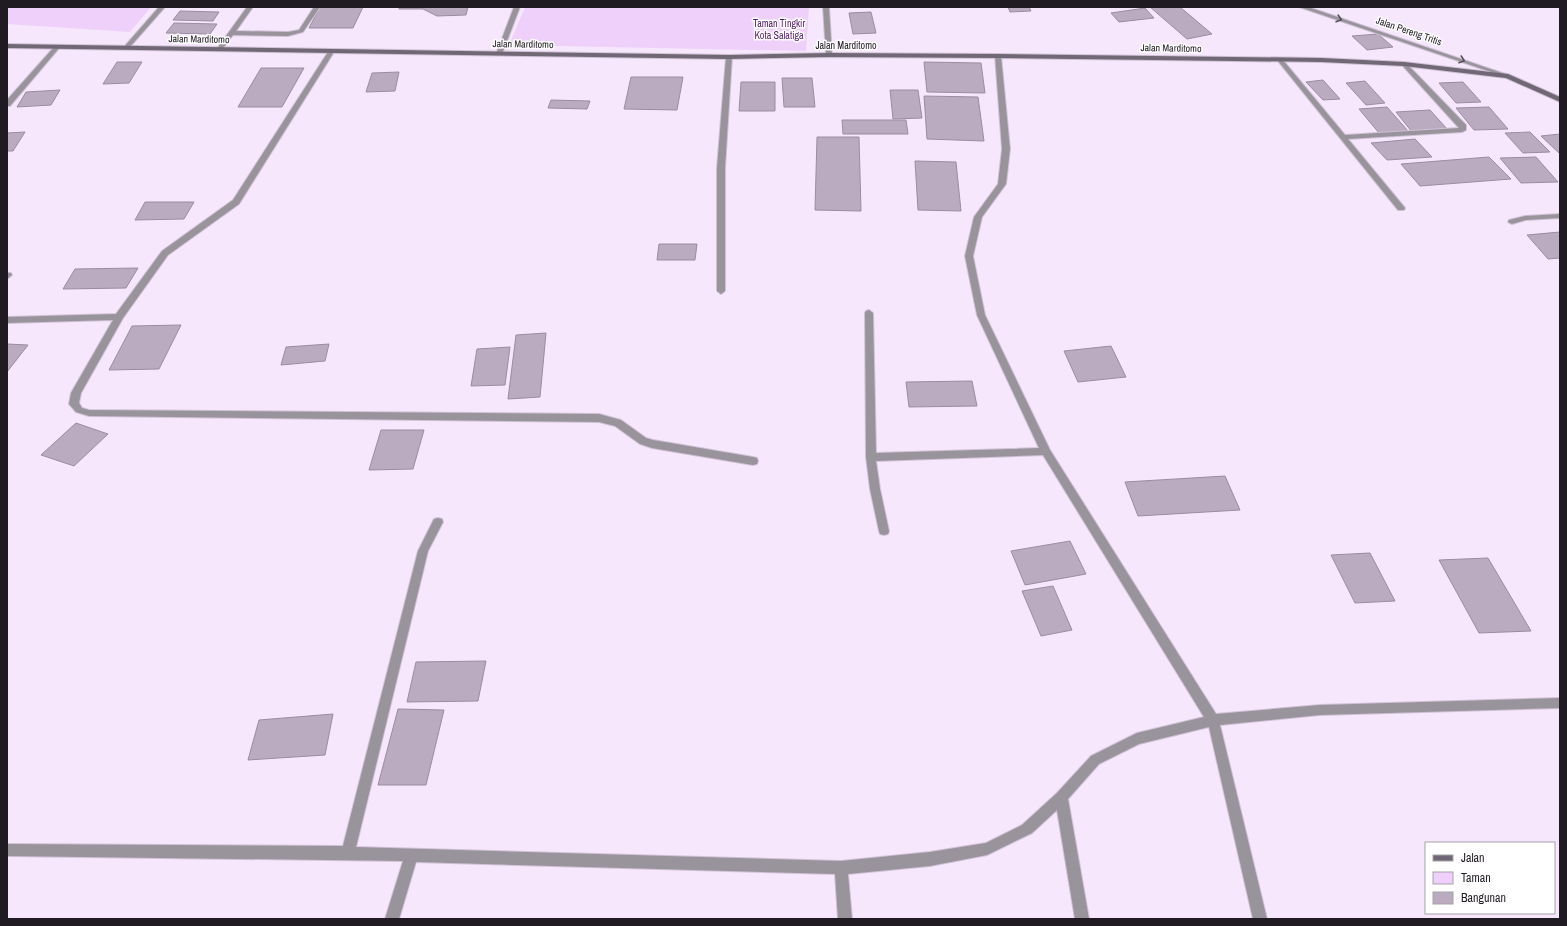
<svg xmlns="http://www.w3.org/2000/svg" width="1567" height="926" viewBox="0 0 1567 926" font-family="'Archivo Narrow',sans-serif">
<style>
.green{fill:#efd0fb}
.building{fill:#baabc0;stroke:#9b8ca1}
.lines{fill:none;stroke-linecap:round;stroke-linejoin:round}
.lane-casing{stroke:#d0c2d6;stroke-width:2}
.street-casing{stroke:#d0c2d6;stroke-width:2}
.secondary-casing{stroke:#d0c2d6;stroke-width:2}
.lane{fill:#99939c;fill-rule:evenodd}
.street{fill:#99939c;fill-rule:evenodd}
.secondary{fill:#716875;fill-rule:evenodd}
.oneway{stroke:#565059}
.labels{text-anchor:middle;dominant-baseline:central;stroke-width:3;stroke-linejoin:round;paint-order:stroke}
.far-park-label{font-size:10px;fill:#591a6d;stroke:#fff}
.far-street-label{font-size:10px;fill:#201a22;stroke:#fff}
</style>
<rect width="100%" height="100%" fill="#f7e7fd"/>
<!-- green -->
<g class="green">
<polygon points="7,7 151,7 130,32 7,24"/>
<polygon points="525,7 809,7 806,51 509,45"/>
</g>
<!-- building -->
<g class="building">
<polygon points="320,7 363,7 353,28 309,28"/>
<polygon points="399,7 468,7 466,15 437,16 423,9 399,9"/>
<polygon points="1008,7 1029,7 1031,11 1010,12"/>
<polygon points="1150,7 1180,7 1212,34 1187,39"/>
<polygon points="1145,8 1154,18 1119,22 1111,13"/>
<polygon points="180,11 219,12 213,21 173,20"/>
<polygon points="871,12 876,33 853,34 849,13"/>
<polygon points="174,23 217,24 210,34 166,33"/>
<polygon points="1378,34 1393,47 1367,50 1352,36"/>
<polygon points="117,62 142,62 129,83 103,84"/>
<polygon points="924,62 981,63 985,93 927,92"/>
<polygon points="261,68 304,68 282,107 238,107"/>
<polygon points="399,72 395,91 366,92 372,73"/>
<polygon points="631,77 683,77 677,110 624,109"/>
<polygon points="782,78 812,78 815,107 784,107"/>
<polygon points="1323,80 1340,99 1323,100 1306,82"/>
<polygon points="1365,81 1385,103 1366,105 1346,83"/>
<polygon points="741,82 775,82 775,111 739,111"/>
<polygon points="1463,82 1481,102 1456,103 1439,83"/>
<polygon points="60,90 51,105 17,107 26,92"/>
<polygon points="890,90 918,90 922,118 893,119"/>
<polygon points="924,96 978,97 984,141 927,139"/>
<polygon points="551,100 590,101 587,109 548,108"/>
<polygon points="1387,107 1408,131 1379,133 1359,109"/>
<polygon points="1489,107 1508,129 1474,130 1456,108"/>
<polygon points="1430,110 1448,130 1412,132 1396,112"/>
<polygon points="842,120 906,120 908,134 843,134"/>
<polygon points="25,132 13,151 7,151 7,133"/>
<polygon points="1530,132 1550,152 1523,153 1505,133"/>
<polygon points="1560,134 1560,153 1559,153 1541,136"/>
<polygon points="817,137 859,137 861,211 815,210"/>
<polygon points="1415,139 1432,157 1387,160 1371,143"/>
<polygon points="1489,157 1511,179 1420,186 1401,164"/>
<polygon points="1536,157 1558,182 1521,183 1500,158"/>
<polygon points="915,161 956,162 961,211 918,210"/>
<polygon points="145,202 194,202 184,219 135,220"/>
<polygon points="1560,232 1560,258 1548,259 1527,235"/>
<polygon points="659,244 697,244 695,260 657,260"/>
<polygon points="138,268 126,288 63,289 75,269"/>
<polygon points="181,325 159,369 109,370 132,326"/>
<polygon points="546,333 540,397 508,399 516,335"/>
<polygon points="7,344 28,345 7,372"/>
<polygon points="329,344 325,361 281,365 286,347"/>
<polygon points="1111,346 1126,377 1078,382 1064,351"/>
<polygon points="510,347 505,385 471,386 477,349"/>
<polygon points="972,381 977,406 909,407 906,382"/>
<polygon points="76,423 108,434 74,466 41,455"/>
<polygon points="381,430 424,430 413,469 369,470"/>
<polygon points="1225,476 1240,510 1138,516 1125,482"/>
<polygon points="1070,541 1086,574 1025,585 1011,551"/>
<polygon points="1370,553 1395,601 1355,603 1331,555"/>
<polygon points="1488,558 1531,631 1479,633 1439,560"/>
<polygon points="1053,586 1072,630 1041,636 1022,591"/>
<polygon points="486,661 478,701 407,702 416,662"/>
<polygon points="398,709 444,710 426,785 378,785"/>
<polygon points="333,714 325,755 248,760 259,720"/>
</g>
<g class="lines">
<defs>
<polygon id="lane" points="247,7 253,7 236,31 288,32 299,30 314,7 320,7 303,32 288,36 233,35 221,51 217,51 216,50"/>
<g id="street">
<polygon points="159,7 165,7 128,49 124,49 124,47"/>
<polygon points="514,7 520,7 502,54 497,55 496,54"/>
<polygon points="823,7 829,7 832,55 829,57 826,55"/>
<polygon points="1299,7 1308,7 1511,76 1506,77"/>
<polygon points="55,46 60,47 10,106 7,106 7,100"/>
<polygon points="331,50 334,52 239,204 168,255 123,318 81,393 79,403 82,408 89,410 599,414 621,420 646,438 653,440 753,457 757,458 758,461 757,464 753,465 652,448 640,444 615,426 599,422 89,416 76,412 69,404 71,393 113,320 7,323 7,317 116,314 162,251 233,200 328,52"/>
<polygon points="998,54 1001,56 1010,149 1006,184 982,217 973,256 985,315 1050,450 1216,714 1320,705 1560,698 1560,708 1320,715 1220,725 1267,919 1253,919 1209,727 1139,744 1099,764 1068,799 1089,919 1075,919 1057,810 1032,833 987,855 930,866 848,874 852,919 838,919 835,874 416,862 399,919 385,919 403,861 7,856 7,844 343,846 418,551 434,519 438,518 442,519 443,522 428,551 356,847 841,861 930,852 986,843 1022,825 1057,793 1091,756 1137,733 1204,717 1043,455 876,461 880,489 889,531 888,534 884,535 880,534 879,531 870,489 866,457 865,313 866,311 869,310 873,313 876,453 1039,448 977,315 965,256 974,217 998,184 1002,149 995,56"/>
<polygon points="729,55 732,57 725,168 725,291 721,294 717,291 717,168 726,57"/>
<polygon points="1278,59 1282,59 1345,135 1459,128 1402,65 1401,64 1404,62 1406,63 1466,125 1466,130 1462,132 1348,139 1405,208 1404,210 1398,210 1278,61"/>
<polygon points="1560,214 1560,218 1526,220 1512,224 1508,222 1509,220 1525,216"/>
<polygon points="7,273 11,273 12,275 7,279"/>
</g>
<polygon id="secondary" points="7,44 729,55 829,53 998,54 1321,58 1404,62 1508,74 1560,97 1560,102 1506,78 1404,66 1321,62 998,58 829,57 729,59 7,48"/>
</defs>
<!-- lane casing -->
<use href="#lane" class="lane-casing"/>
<!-- street casing -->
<use href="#street" class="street-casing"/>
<!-- secondary casing -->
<use href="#secondary" class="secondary-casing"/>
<!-- lane -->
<use href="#lane" class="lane"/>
<!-- street -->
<use href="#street" class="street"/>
<!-- secondary -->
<use href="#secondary" class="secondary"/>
</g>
<!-- one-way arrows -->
<defs><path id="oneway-chevron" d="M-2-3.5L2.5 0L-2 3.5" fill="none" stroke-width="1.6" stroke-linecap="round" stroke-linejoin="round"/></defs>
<g class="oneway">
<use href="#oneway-chevron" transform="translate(1339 19) rotate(17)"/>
<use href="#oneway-chevron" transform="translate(1462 60) rotate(19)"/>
</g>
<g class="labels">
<!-- far-park labels -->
<g class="far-park-label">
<text x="779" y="23">Taman Tingkir<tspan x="779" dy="12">Kota Salatiga</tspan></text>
</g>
<!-- far-street labels -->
<g class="far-street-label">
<text transform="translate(1409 31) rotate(19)">Jalan Pereng Tritis</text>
<text transform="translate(199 39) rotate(1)">Jalan Marditomo</text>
<text transform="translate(523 44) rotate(1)">Jalan Marditomo</text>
<text x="846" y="45">Jalan Marditomo</text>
<text transform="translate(1171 48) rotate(1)">Jalan Marditomo</text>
</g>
</g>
<!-- border -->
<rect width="1567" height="926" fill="none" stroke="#201a22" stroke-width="16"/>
<!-- legend -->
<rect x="1425" y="842" width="130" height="72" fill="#ffffff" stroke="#a6a3a7"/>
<rect x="1433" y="855" width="20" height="6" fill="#716875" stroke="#a6a3a7"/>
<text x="1461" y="862" font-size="12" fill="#201a22">Jalan</text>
<rect x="1433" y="872" width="20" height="12" fill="#efd0fb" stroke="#a6a3a7"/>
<text x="1461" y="882" font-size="12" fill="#201a22">Taman</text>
<rect x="1433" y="892" width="20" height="12" fill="#baabc0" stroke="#a6a3a7"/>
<text x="1461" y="902" font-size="12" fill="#201a22">Bangunan</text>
</svg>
